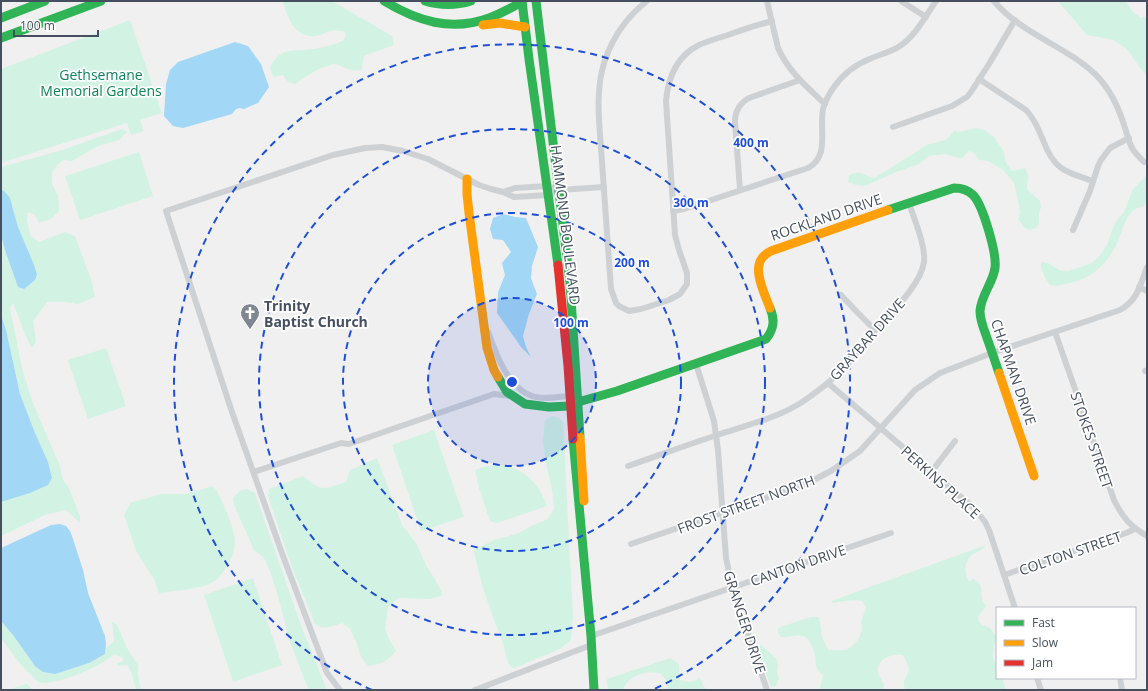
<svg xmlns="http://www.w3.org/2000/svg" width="1148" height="691" viewBox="0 0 1148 691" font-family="'Open Sans',sans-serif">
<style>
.green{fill:#d2f3e3}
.water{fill:#a2d8f5}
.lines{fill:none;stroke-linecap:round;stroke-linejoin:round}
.street{stroke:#ced1d4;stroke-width:6}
.fast{stroke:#30b455;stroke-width:9}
.slow{stroke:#ff9f0a;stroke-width:9}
.jam{stroke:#e5322d;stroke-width:9}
.ring{fill:none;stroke:#1d4ed8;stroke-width:2;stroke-dasharray:7 5}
.labels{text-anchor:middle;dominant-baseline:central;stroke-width:3.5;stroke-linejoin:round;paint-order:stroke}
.park-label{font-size:14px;fill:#0c845a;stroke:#fff}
.street-label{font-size:14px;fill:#454f5f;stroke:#fff}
.poi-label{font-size:14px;font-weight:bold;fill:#454f5f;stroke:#fff;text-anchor:start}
.centre{fill:#1d4ed8;stroke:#fff;stroke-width:2}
.ring-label{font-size:12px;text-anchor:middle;font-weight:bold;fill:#1d4ed8;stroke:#fff;stroke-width:3.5;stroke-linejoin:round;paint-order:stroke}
</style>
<rect width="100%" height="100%" fill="#f1f0f0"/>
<!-- green -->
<g class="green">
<path d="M283,1h49l60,35 2,9 -30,11 -2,13c-11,5 -19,-4 -28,-5 -2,0 -4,1 -6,2 -13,3 -22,11 -33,18l-7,-2 -5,-7 -10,2 -3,-10c11,-21 22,-15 43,-18 10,-1 21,-5 30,-8l3,-6 -3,-4c-4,0 -8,-1 -12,0 -5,1 -10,4 -15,5 -21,3 -29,-19 -33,-35z"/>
<polygon points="1058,1 1126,1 1132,11 1141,18 1147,16 1147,75 1140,68 1127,49 1113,40 1087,35"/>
<polygon points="130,20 162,113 140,120 144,131 131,135 127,123 1,163 1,69"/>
<path d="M976,128l9,2 9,7 10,15 1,9 7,10 13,-3c5,10 2,12 2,21l13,12 1,6 -2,7v10l-3,4 -7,2 -5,-3 -6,-8 2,-6 -1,-8 -5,-22 -11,-13 -15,-9 -9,-1 -5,-7 -5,-2 -7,7h-3l-14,-4 -16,2 -10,8 -23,8 -31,14 -9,-1 -8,-3 1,-7c12,-5 13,-1 25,3l36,-22 16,-11 20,-5 8,-9 4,1z"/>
<path d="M122,129l5,3 -8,8 -21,6 -26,15 -9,-1 -6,5 -5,8v11l6,11 1,16 -8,8 -12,4 -4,-8 -7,-3 -1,8 3,15 9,7 26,-10 10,4 17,46 3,15 -17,7 -14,-2h-17l-14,19 3,21 -4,6 -4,-7 -15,-38 -3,5 12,60 10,33 28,65 3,14 6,8 11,29v6l-14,-13 -21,5 -44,21v-34l29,-9 18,-8 4,-7 -4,-16 -13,-29 -15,-39 -14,-64 -5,-15v-79l5,17 12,34 6,2 4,-4 6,-20c-6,-12 -11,-24 -16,-37 -4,-14 -5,-30 -17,-39v-22l61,-17z"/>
<polygon points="139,152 153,196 80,220 65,176"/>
<path d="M1147,177v22l-3,7c-3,1 -6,2 -9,3 -9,6 -13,22 -17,32 -9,21 -23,35 -44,41 -8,2 -16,5 -24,3 -5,-7 -10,-14 -9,-23l7,1 11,7 9,1 24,-8 9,-9 7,-11 4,-13 5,-10 7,-8 9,-23 11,-11z"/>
<polygon points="106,348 126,406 88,419 68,360"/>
<path d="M552,416l7,2 4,4 10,194 -2,24 -11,9 -45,19 -4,-1c-5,-6 -5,-15 -8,-23 -11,-31 -24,-62 -29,-94l20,-10 25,-7 12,-7 17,-7 6,-10 -1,-13 -8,-39 -2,-18 2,-19z"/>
<polygon points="434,430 464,517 421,531 392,445"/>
<path d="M377,458l25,67 14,18 11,24 8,12 8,16 -12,4 -33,-1 -10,9 -3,22 3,8 8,14c-10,11 -13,13 -28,15l-7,-9 -4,-13 -7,-15 -8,-6c-9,3 -19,8 -27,1l-24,-59 -23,-69 1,-7 34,-13c20,17 19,13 43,6l4,-12z"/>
<path d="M496,465c27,1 42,17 51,41l-50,17 -7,-2 -11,-33 -4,-18 8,-3z"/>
<path d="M213,486c6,7 9,16 13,24 9,23 14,36 0,58 -4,5 -7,11 -13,14 -11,7 -40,9 -54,11l-5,-14 -18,-28 -12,-36 6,-12 31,-9h25z"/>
<polygon points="247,489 255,493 302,628 327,690 309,690 305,681 289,639 278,596 271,574 264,558 254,550 234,505 233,498 241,490"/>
<path d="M983,546l2,1c-4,4 -10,5 -14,9 -7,6 -7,18 -2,25l5,-2c9,6 7,10 8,18 0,3 2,6 4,9l-8,11 1,5 4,3 6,2 8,10 -3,8 -1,13 4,8v12h5l4,12h-100c-7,-12 5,-13 2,-24 0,-3 -4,-8 -5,-11 -10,-1 -24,2 -25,15 0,5 4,10 6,15l-1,5h-62l-1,-3 3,-12c-3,-3 -6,-5 -7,-9 -1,-3 0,-7 -1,-10 0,-5 -7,-19 -12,-20 -7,-2 -15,2 -22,1l-3,-4v-4l2,-2 31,-10h8c3,12 1,22 10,33h17l5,-3 5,-5 4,-6 2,-7 -1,-7 5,-15 -4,-6c-10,-2 -19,0 -29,2l-2,-2z"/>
<polygon points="253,578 282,665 233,682 204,595"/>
<polygon points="1,621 13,635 35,666 77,666 89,663 105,654 106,648 114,641 112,622 117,625 128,650 138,665 138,675 141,690 136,690 131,671 127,665 119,666 117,664 123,661 123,658 115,654 97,666 74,676 61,680 46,683 38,682 21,665 1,638"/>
<polygon points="761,645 776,658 778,664 777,671 779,678 776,686 771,687 756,648 758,646"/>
<path d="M670,658l9,6 1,16c7,2 15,3 20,-3l4,10 5,3h-41l-2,-10 -6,-7c-5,0 -10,-1 -14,0 -10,1 -20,7 -23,17h-15l-1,-11z"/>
<polygon points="27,684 30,687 32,690 7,690"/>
</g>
<!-- water -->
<g class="water">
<polygon points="235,42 248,46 261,64 269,87 258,103 244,109 240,108 236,109 232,114 183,128 173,126 164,116 166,84 170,70 178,62"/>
<polygon points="1,189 4,191 10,198 18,227 34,265 37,274 35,280 24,289 18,287 6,253 1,236"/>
<polygon points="503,214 515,217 526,218 538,247 532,266 531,278 537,294 529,314 523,336 526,347 531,357 521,347 497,313 498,292 505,275 502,263 511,252 503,240 493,239 490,229 493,218"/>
<polygon points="1,315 6,330 20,394 35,433 48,462 52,478 48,485 30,493 1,502"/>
<polygon points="60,524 66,526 70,531 73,539 83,570 88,593 105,636 106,644 105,654 89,663 55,674 43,672 35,666 13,635 1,621 1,548 51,525"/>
</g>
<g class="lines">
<!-- street -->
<g class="street">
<path d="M647,1c-19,15 -34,36 -42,59 -11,32 -5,69 -3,102 3,43 6,85 9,127l5,14 3,3 10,5 12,-2 28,-9 11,-6 7,-10v-11l-8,-23 -4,-15 -9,-134c2,-23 11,-45 33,-56 9,-4 19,-7 29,-10 14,-5 29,-10 44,-14"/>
<path d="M767,1l11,47c10,23 29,39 47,56"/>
<polyline points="901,1 926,17"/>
<path d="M994,1c26,32 72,45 102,74 14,14 23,33 29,53 2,6 4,14 7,20 3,5 8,10 12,14"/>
<path d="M979,79l47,31c9,9 12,19 17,30 11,30 22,32 50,41"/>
<polyline points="893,127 952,106 967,97 971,92 989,64 1015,20"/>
<path d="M740,190l-5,-68c0,-11 5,-19 14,-24l51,-18"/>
<polyline points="503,192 515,188 548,186 559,190"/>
<path d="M673,211l11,-2 124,-41c22,-12 11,-38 15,-59 2,-7 6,-15 11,-22 9,-13 22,-23 38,-29 9,-4 19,-6 28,-12 16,-11 25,-29 36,-45"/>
<polyline points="1073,230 1090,191 1098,166 1101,160 1110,148 1129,138"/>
<polyline points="1139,287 1147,291"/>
<polyline points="841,295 856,311 875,330"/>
<path d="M488,332c8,22 20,56 44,64 12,4 25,1 37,0l3,2"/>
<path d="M1055,332l59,168c9,18 16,26 33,36"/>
<polyline points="696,364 714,421 718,450 726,558 732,587 767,690"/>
<polyline points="1145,371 1147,370"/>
<polyline points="828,383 974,508 985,522 989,530 1015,608"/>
<path d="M628,466c29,-10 59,-21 89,-31 27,-9 57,-16 82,-31 8,-5 17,-12 25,-18 22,-17 38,-41 57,-62 15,-16 40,-41 43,-62 2,-16 -10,-43 -15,-59"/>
<polyline points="932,471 955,441"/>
<polyline points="254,472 341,443 349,444 494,394 511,396"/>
<path d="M631,544l175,-60 25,-13 29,-20 55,-61 25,-17 52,-20 128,-43c18,-10 20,-25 27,-43"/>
<polyline points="1004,575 1126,533 1135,529"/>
<polyline points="591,636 891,533"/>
<polyline points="1037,678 1041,690"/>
<polyline points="1120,678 1122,690"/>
<polyline points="340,690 327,673 283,556 232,412 166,211 333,155 365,148 382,147 403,151 428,159 479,185 491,189 503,192 514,197 549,195 559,190 604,187"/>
<polyline points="475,690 591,645"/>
</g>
<!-- fast -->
<g class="fast">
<path d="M384,1c33,20 67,31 105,17 11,-4 22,-10 33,-16"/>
<path d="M425,1c16,5 30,5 46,0"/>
<polyline points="522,1 529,59 558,265"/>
<polyline points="536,1 570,283 580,437"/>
<polyline points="1,18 45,1"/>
<polyline points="1,38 101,1"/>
<path d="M888,210l66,-22c8,0 14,2 19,7 10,10 24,59 22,73 -2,15 -14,27 -15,43 0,10 4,18 7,27 4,11 8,23 12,35"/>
<path d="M498,377l9,15 18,12 24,3 21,-1 8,-4 39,-11 149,-52c8,-10 9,-19 4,-31"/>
<polyline points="573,439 591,636 594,690"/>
</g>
<!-- slow -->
<g class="slow">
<polyline points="483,25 500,23 525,27"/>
<polyline points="467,179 467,194 469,213 487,348 494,370 498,377"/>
<path d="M770,308c-4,-10 -14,-32 -11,-43 1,-6 6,-11 12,-14l117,-41"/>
<polyline points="999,373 1034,476"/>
<polyline points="580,437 584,501"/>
</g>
<!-- jam -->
<polyline class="jam" points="558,265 568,366 573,439"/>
</g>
<!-- distance rings -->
<circle cx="512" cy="382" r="84" fill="#1d4ed8" fill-opacity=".12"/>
<g class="ring">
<circle cx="512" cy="382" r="84"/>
<circle cx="512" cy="382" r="169"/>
<circle cx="512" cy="382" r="253"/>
<path d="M372 690A338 338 0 1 1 652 690"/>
</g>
<!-- icons -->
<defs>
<symbol id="church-pin" viewBox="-11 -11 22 30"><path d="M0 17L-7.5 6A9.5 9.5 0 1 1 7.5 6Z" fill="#818792" stroke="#fff"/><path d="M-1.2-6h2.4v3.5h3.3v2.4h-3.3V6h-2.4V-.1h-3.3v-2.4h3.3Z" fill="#fff"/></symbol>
</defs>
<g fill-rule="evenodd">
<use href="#church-pin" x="239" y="302" width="22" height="30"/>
</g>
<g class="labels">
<!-- park labels -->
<g class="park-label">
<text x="101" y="74">Gethsemane<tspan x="101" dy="16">Memorial Gardens</tspan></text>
</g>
<!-- street labels -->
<g class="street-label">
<text transform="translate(826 217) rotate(-19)">ROCKLAND DRIVE</text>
<text transform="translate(566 225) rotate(83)">HAMMOND BOULEVARD</text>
<text transform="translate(867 339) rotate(-48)">GRAYBAR DRIVE</text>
<text transform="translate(1014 372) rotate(71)">CHAPMAN DRIVE</text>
<text transform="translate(1092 440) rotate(71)">STOKES STREET</text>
<text transform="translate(941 482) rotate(42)">PERKINS PLACE</text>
<text transform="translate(746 504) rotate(-20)">FROST STREET NORTH</text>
<text transform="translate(1070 553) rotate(-19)">COLTON STREET</text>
<text transform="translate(798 565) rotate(-19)">CANTON DRIVE</text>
<text transform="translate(745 622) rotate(72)">GRANGER DRIVE</text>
</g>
<!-- poi labels -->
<g class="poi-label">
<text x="264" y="305">Trinity<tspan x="264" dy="16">Baptist Church</tspan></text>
</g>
</g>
<circle cx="512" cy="382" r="6" class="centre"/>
<g class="ring-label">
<text x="751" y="147">400 m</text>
<text x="691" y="207">300 m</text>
<text x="632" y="267">200 m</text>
<text x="571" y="327">100 m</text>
</g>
<!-- border -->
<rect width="1148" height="691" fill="none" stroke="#454f5f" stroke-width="4"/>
<!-- legend -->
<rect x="996" y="607" width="140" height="72" fill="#ffffff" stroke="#b5b9bf"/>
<rect x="1004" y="620" width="20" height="6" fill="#30b455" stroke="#b5b9bf"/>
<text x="1032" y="627" font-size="12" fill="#454f5f">Fast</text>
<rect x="1004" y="640" width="20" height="6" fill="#ff9f0a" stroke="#b5b9bf"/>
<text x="1032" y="647" font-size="12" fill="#454f5f">Slow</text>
<rect x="1004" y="660" width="20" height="6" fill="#e5322d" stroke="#b5b9bf"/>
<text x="1032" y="667" font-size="12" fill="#454f5f">Jam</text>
<!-- scale -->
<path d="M14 30v6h84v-6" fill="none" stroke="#454f5f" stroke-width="2"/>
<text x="20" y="30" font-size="12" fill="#454f5f" stroke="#ffffff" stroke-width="3" paint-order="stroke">100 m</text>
</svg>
